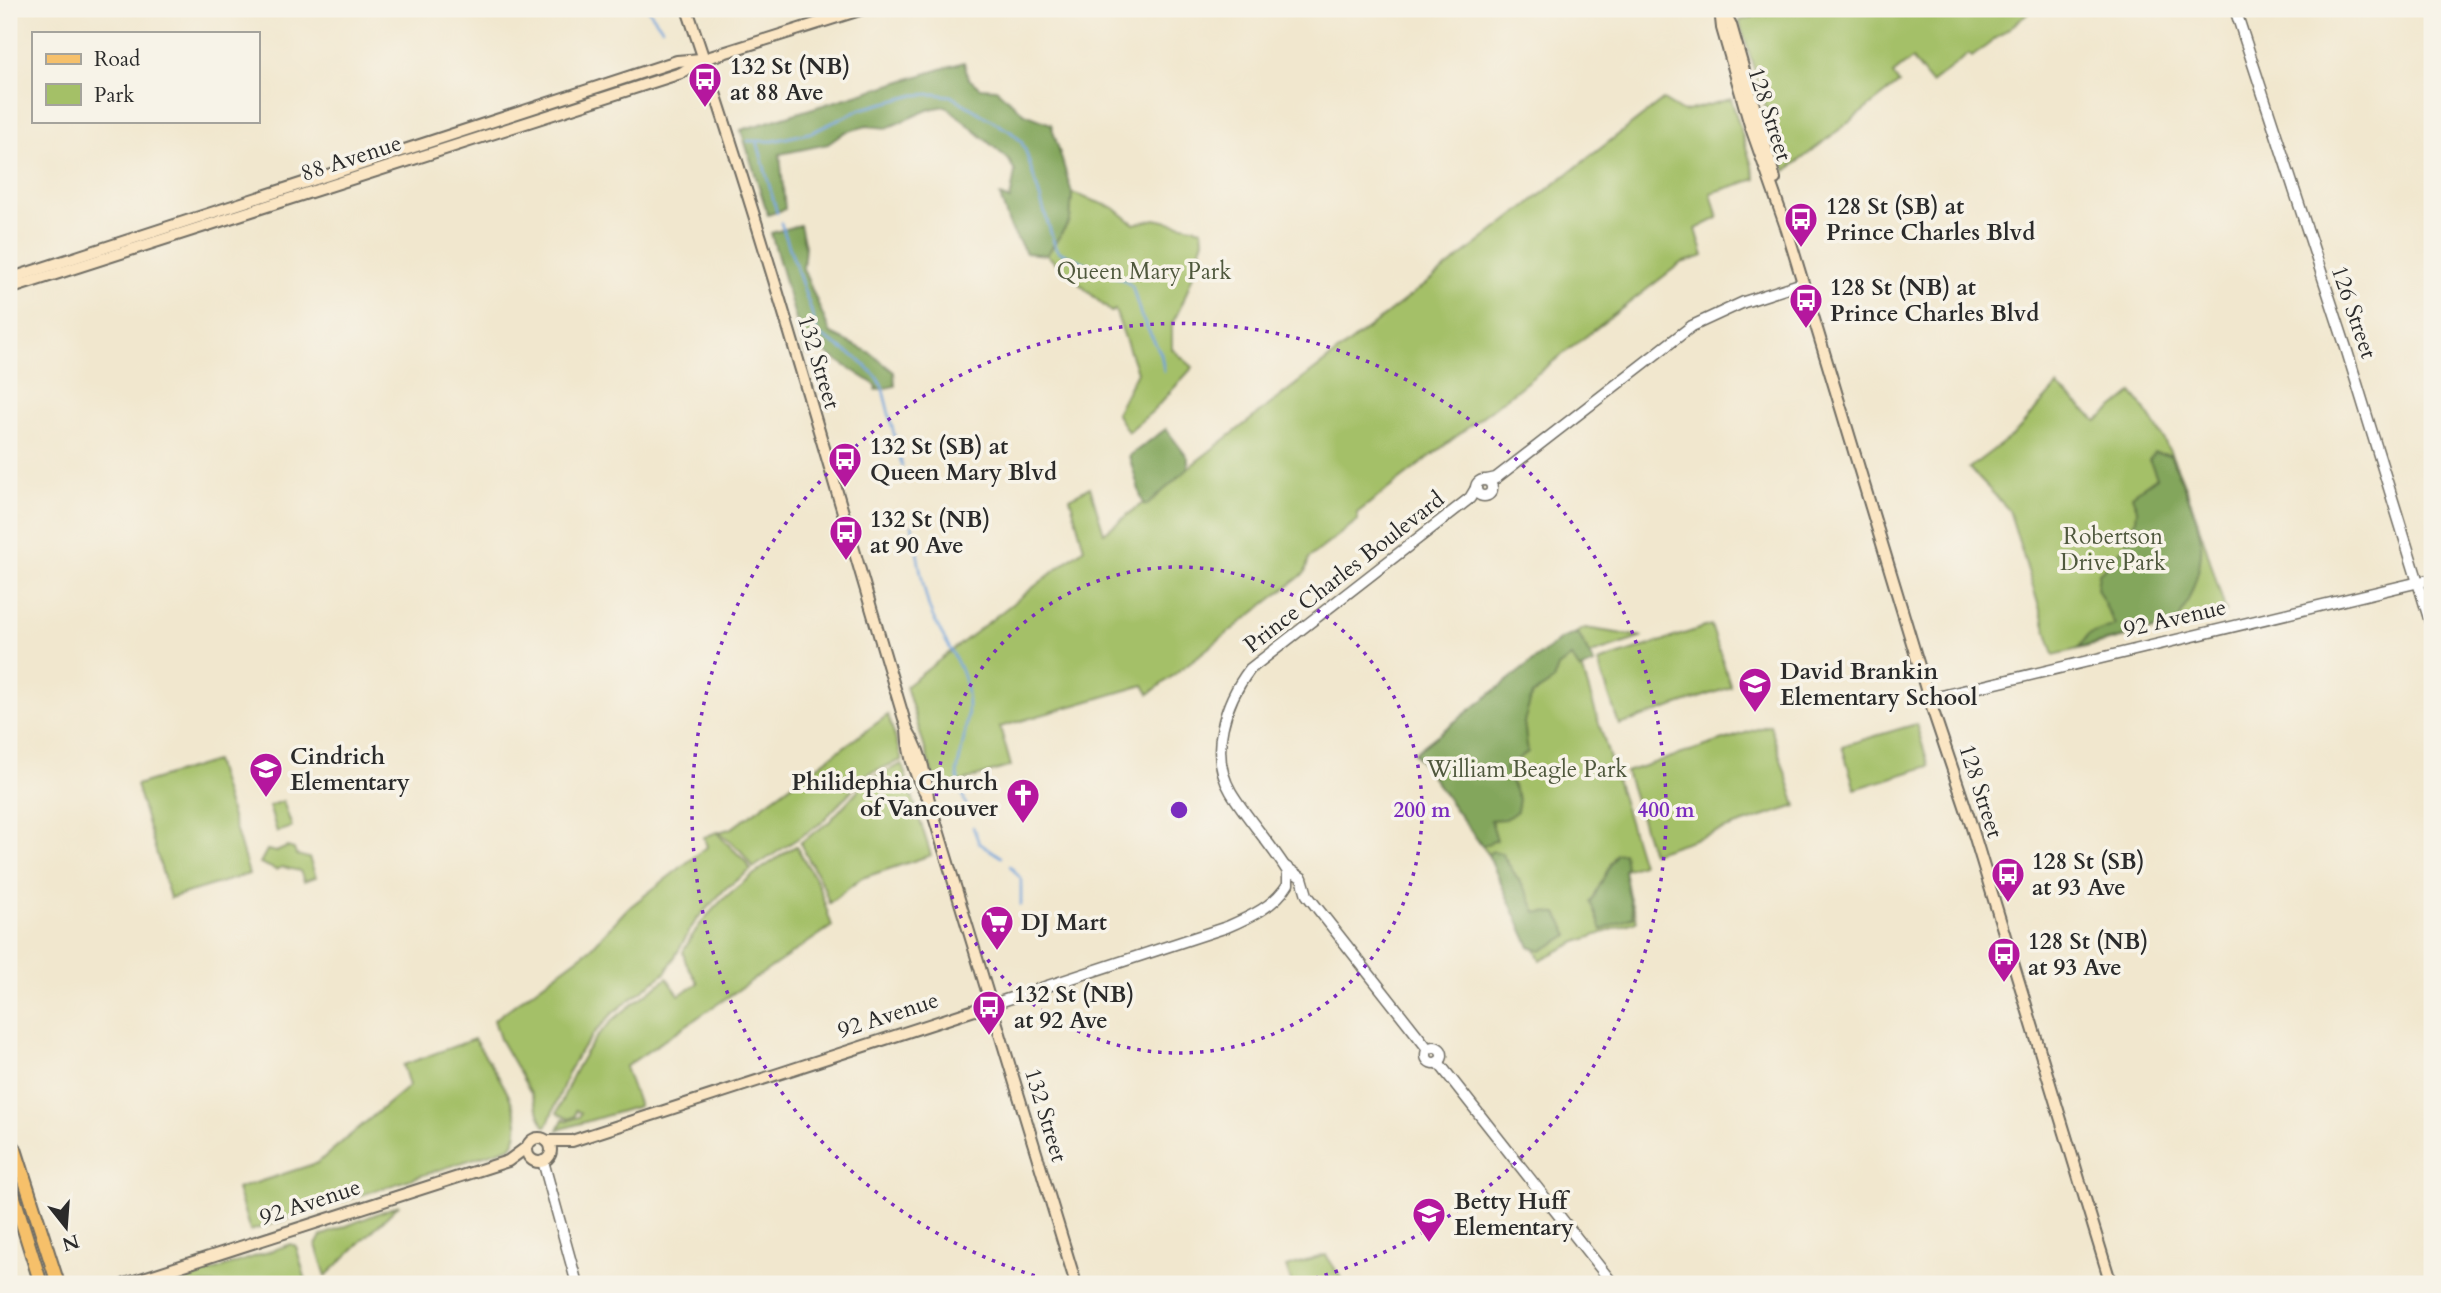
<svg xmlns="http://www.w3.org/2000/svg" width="2441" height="1293" viewBox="0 0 2441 1293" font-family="Cardo,serif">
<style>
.green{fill:#a4c067;stroke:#687649;stroke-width:2}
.forest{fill:#83a65c;stroke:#576844;stroke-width:2}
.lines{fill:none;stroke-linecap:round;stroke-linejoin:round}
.stream{stroke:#6ea1d9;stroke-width:2.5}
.tertiary-casing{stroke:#706d64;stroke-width:13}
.secondary-casing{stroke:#706d64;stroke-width:14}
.primary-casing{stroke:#706d64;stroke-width:16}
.tertiary{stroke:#fff;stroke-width:10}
.secondary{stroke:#fbe6c4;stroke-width:10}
.primary{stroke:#f6c06b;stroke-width:12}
.ring{fill:none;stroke:#7b2cbf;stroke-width:3.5;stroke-dasharray:3.5 7}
.labels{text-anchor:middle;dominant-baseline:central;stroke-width:7;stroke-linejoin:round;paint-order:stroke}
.poi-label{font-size:23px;font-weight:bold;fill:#2b2b2b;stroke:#f7f3e8;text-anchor:start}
.street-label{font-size:23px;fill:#2b2b2b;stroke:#f7f3e8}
.park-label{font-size:23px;fill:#4f583d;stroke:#f7f3e8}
.centre{fill:#7b2cbf;stroke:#f7f3e8;stroke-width:3.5}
.ring-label{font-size:21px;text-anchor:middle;font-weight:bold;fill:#7b2cbf;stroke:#f7f3e8;stroke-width:7;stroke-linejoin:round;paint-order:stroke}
</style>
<rect width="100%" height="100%" fill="#f7f3e8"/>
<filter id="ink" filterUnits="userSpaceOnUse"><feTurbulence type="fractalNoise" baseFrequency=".0143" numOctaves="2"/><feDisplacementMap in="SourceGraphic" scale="14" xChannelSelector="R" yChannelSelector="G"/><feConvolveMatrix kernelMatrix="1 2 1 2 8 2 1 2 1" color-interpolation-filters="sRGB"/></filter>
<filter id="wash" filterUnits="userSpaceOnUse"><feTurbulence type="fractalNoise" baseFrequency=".00686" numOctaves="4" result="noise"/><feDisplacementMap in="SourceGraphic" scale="28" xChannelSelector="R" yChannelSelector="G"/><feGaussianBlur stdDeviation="1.57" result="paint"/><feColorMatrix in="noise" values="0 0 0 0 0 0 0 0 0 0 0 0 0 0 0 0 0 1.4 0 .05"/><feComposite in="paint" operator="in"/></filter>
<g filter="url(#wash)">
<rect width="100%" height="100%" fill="#f1e7ce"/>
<!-- green -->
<g class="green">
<polygon points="1779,9 2034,9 1972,57 1969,54 1931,83 1912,59 1893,74 1899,83 1786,171 1739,21"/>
<polygon points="1731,99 1756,179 1711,193 1718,218 1696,229 1704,256 1681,263 1357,513 1358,520 1309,558 1305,573 1149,694 1144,685 1000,727 1011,766 937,789 906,686 1084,548 1070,498 1090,487 1104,533 1663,100 1683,112"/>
<polygon points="1072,193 1114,208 1134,224 1155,219 1202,229 1203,240 1193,275 1183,302 1172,324 1172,349 1193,367 1153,411 1128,432 1116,413 1137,372 1115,310 1111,312 1047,255 1070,220"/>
<path d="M2057,386l40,35 35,-28c50,57 71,147 94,219l-172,43 -45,-145 -40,-42 44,-33z"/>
<polygon points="1711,625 1731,687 1619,725 1598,662"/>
<polygon points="1585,628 1643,637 1579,658 1642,864 1621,871 1637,921 1574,943 1540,960 1488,854 1414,753 1557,643"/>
<polygon points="888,715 902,760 867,774 821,823 753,868 741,851 722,835 719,832 732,828"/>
<polygon points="1916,724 1929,766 1855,789 1842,746"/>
<polygon points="1770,725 1796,806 1652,853 1626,772"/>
<polygon points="215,761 249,874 170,898 136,785"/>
<polygon points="902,764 931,855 862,878 829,903 824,888 800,843 829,822 868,779"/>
<polygon points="283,801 292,827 277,832 269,806"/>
<path d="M717,832c10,15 25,21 34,38l-25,18 -30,32 -30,52 -53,41 -17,18 -20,26 -8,17 -21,52h-3l-13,-33 -31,-54 -6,-19 97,-72 35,-38 81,-63 -3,-10z"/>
<path d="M796,846l22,38 14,42 -207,141 14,39 -81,24 5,-11 5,2 11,-4 2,-4 -5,-3 -1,6 -6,3 -12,-6c13,-33 27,-67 55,-92 17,-16 37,-28 55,-43l12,17 19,-12 -12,-20 -3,-11c19,-38 47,-61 81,-85 11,-7 21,-15 32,-21z"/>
<polygon points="287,847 294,849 296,855 309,858 316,877 304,881 300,871 282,867 276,870 260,863 267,850 276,852"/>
<path d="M474,1039c15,24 61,81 36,108l-260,84 -13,-42 80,-26 92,-77 -6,-21z"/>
<polygon points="399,1205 326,1276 316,1245 321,1236"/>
<polygon points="291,1244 296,1246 307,1284 175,1284"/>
<polygon points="1326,1255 1345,1284 1292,1284 1286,1267"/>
</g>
<!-- forest -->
<g class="forest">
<polygon points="964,62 968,78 980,88 996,89 1025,114 1051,124 1072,193 1070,220 1047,255 1026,253 1010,227 1000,196 1010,200 1015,172 1009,160 946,106 930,109 887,128 867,126 845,132 828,144 780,154 785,209 768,215 741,130"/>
<polygon points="800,225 805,246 803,269 831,334 869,352 894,372 895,386 876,390 877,386 821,350 806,355 771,233"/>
<polygon points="1166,429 1188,458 1188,469 1147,505 1143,504 1129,456"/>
<path d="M2154,453l16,2c11,27 34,69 31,98 -2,26 -13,48 -24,71l-99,24 10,-13 27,-10 -18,-36 2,-16c17,-13 37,-39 38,-62 0,-5 -4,-11 -5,-16l25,-18 -8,-17z"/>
<polygon points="1578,633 1594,664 1580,670 1571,657 1558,667 1553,681 1532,695 1524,722 1528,752 1505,768 1519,799 1517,811 1506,819 1491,820 1497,840 1482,846 1415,753 1561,639"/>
<polygon points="1492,851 1501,853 1528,894 1536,912 1557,913 1569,935 1541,951 1530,947 1488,855"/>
<polygon points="1624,853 1626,868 1624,870 1633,917 1602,930 1591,902 1616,854"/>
</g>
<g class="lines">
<!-- stream -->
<g class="stream">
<polyline points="648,9 662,28"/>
<polyline points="748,141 773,141 813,132 861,109 915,95 934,94 951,96 1011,132 1021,141 1026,152 1055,246 1060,252 1122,279 1132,286 1141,316 1161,354 1164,371"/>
<polyline points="757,141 777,213"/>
<polyline points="781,223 811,310 817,333 858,359 875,375 882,386 902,466"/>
<path d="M912,525c6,28 9,58 18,85 11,28 33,52 37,83 4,25 -6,55 -10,80l1,7"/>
<polyline points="961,791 969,813"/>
<polyline points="973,827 979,843 1001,857"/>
<polyline points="1010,866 1021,879 1021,905"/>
</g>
</g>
</g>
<g filter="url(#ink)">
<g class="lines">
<defs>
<g id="tertiary">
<polyline points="2235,9 2346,348 2432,628"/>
<polyline points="1487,480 1496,478 1692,326 1744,302 1803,283"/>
<circle cx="1484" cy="488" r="8"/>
<polyline points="1929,699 2432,579"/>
<polyline points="1286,867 1302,878 1307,895 1428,1049"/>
<path d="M990,1005l237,-78c23,-10 48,-21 61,-43v-12c-17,-28 -40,-52 -57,-80 -23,-39 -6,-90 19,-123l220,-171 6,-10"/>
<circle cx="1434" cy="1055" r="8"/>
<polyline points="1438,1062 1613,1284"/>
<polyline points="543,1161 577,1284"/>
</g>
<g id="secondary">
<path d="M687,9c81,237 148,480 220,720 1,24 7,47 21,68"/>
<polyline points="1720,9 1722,28 1750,125 1787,230 1929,699 1969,818 2111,1284"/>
<polyline points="1723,9 1731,25 1775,179"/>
<polyline points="9,279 677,61 701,59"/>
<polyline points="9,289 681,73 704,59 863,9"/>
<path d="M908,731c12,19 18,43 20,66l148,487"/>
<circle cx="539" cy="1150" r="12"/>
<polyline points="547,1141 572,1141 990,1005"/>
<polyline points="125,1284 508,1161 527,1147"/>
</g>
<g id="primary">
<polyline points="9,1141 15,1149 58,1284"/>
<polyline points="9,1181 41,1284"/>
</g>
</defs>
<!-- tertiary casing -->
<use href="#tertiary" class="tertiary-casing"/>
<!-- secondary casing -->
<use href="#secondary" class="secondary-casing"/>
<!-- primary casing -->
<use href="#primary" class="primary-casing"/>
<!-- tertiary -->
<use href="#tertiary" class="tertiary"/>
<!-- secondary -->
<use href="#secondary" class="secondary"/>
<!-- primary -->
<use href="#primary" class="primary"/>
</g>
</g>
<!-- distance rings -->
<g class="ring">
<circle cx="1179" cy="810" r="243"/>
<path d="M1065 1284A487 487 0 1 1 1293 1284"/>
</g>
<!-- icons -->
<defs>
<symbol id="bus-pin" viewBox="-11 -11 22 30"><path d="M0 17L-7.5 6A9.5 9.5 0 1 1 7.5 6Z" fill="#b5179e" stroke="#f7f3e8"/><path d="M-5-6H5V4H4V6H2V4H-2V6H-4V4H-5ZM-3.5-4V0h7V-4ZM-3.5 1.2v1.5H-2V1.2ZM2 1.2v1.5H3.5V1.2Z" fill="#fff"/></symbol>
<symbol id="school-pin" viewBox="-11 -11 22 30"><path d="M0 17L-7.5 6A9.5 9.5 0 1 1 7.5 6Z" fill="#b5179e" stroke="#f7f3e8"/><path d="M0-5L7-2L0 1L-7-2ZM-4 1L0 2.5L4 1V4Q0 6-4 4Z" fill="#fff"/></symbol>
<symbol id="church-pin" viewBox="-11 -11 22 30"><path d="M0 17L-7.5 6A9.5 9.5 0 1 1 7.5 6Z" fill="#b5179e" stroke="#f7f3e8"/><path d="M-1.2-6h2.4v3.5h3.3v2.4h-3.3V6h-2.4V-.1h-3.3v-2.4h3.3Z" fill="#fff"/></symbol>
<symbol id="supermarket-pin" viewBox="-11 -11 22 30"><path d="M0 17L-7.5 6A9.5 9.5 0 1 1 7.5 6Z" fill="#b5179e" stroke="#f7f3e8"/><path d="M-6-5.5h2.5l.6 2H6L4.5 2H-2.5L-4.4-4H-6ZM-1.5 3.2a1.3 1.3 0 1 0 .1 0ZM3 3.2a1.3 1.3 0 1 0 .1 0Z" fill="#fff"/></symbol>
</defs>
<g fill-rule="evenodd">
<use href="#bus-pin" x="686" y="60" width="38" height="52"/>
<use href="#bus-pin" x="1782" y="200" width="38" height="52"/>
<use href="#bus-pin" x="1787" y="281" width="38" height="52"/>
<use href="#bus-pin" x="826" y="440" width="38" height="52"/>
<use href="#bus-pin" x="827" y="513" width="38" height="52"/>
<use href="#school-pin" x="1736" y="665" width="38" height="52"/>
<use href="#school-pin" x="247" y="750" width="38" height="52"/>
<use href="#church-pin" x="1004" y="776" width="38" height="52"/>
<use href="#bus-pin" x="1989" y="855" width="38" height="52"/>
<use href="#supermarket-pin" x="978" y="903" width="38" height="52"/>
<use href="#bus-pin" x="1985" y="935" width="38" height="52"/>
<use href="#bus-pin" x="970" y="988" width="38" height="52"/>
<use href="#school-pin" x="1410" y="1195" width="38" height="52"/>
</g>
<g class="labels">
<!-- poi labels -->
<g class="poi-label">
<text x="730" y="66">132 St (NB)<tspan x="730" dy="26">at 88 Ave</tspan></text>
<text x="1826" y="206">128 St (SB) at<tspan x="1826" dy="26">Prince Charles Blvd</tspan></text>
<text x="1830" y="287">128 St (NB) at<tspan x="1830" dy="26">Prince Charles Blvd</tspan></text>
<text x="870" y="446">132 St (SB) at<tspan x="870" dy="26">Queen Mary Blvd</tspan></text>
<text x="870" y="519">132 St (NB)<tspan x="870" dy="26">at 90 Ave</tspan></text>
<text x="1780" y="671">David Brankin<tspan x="1780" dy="26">Elementary School</tspan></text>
<text x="290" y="756">Cindrich<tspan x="290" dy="26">Elementary</tspan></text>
<text x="998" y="782" text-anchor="end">Philidephia Church<tspan x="998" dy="26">of Vancouver</tspan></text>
<text x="2032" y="861">128 St (SB)<tspan x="2032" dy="26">at 93 Ave</tspan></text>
<text x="1021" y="922">DJ Mart</text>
<text x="2028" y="941">128 St (NB)<tspan x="2028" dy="26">at 93 Ave</tspan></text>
<text x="1014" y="994">132 St (NB)<tspan x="1014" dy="26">at 92 Ave</tspan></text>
<text x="1454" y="1201">Betty Huff<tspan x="1454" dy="26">Elementary</tspan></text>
</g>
<!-- street labels -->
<g class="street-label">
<text transform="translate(1770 114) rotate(72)">128 Street</text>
<text transform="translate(351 158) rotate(-18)">88 Avenue</text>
<text transform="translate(2354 312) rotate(71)">126 Street</text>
<text transform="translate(819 362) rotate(73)">132 Street</text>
<text transform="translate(1344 572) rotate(-38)">Prince Charles Boulevard</text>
<text transform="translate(2175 618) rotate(-13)">92 Avenue</text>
<text transform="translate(1981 791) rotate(72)">128 Street</text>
<text transform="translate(888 1015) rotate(-18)">92 Avenue</text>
<text transform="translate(1046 1115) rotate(73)">132 Street</text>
<text transform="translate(310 1202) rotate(-18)">92 Avenue</text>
</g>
<!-- park labels -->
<g class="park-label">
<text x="1144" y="271">Queen Mary Park</text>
<text x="2113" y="536">Robertson<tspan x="2113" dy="26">Drive Park</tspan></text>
<text x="1527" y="769">William Beagle Park</text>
</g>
</g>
<circle cx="1179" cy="810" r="10" class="centre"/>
<g class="ring-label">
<text x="1422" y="817">200 m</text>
<text x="1666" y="817">400 m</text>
</g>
<!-- margin -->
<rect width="2441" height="1293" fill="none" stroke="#f7f3e8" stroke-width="35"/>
<!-- legend -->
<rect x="32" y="32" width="228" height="91" fill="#f7f3e8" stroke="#a5a39c" stroke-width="2"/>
<rect x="46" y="54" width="35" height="10" fill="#f6c06b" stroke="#a5a39c" stroke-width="2"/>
<text x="94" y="66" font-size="21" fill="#2b2b2b">Road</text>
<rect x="46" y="84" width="35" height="21" fill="#a4c067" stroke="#a5a39c" stroke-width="2"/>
<text x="94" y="102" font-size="21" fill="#2b2b2b">Park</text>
<!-- north arrow -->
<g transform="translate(66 1227) rotate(163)" stroke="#f7f3e8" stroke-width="5" paint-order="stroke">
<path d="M0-5L12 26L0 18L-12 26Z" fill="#2b2b2b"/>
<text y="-10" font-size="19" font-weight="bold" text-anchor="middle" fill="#2b2b2b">N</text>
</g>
</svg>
